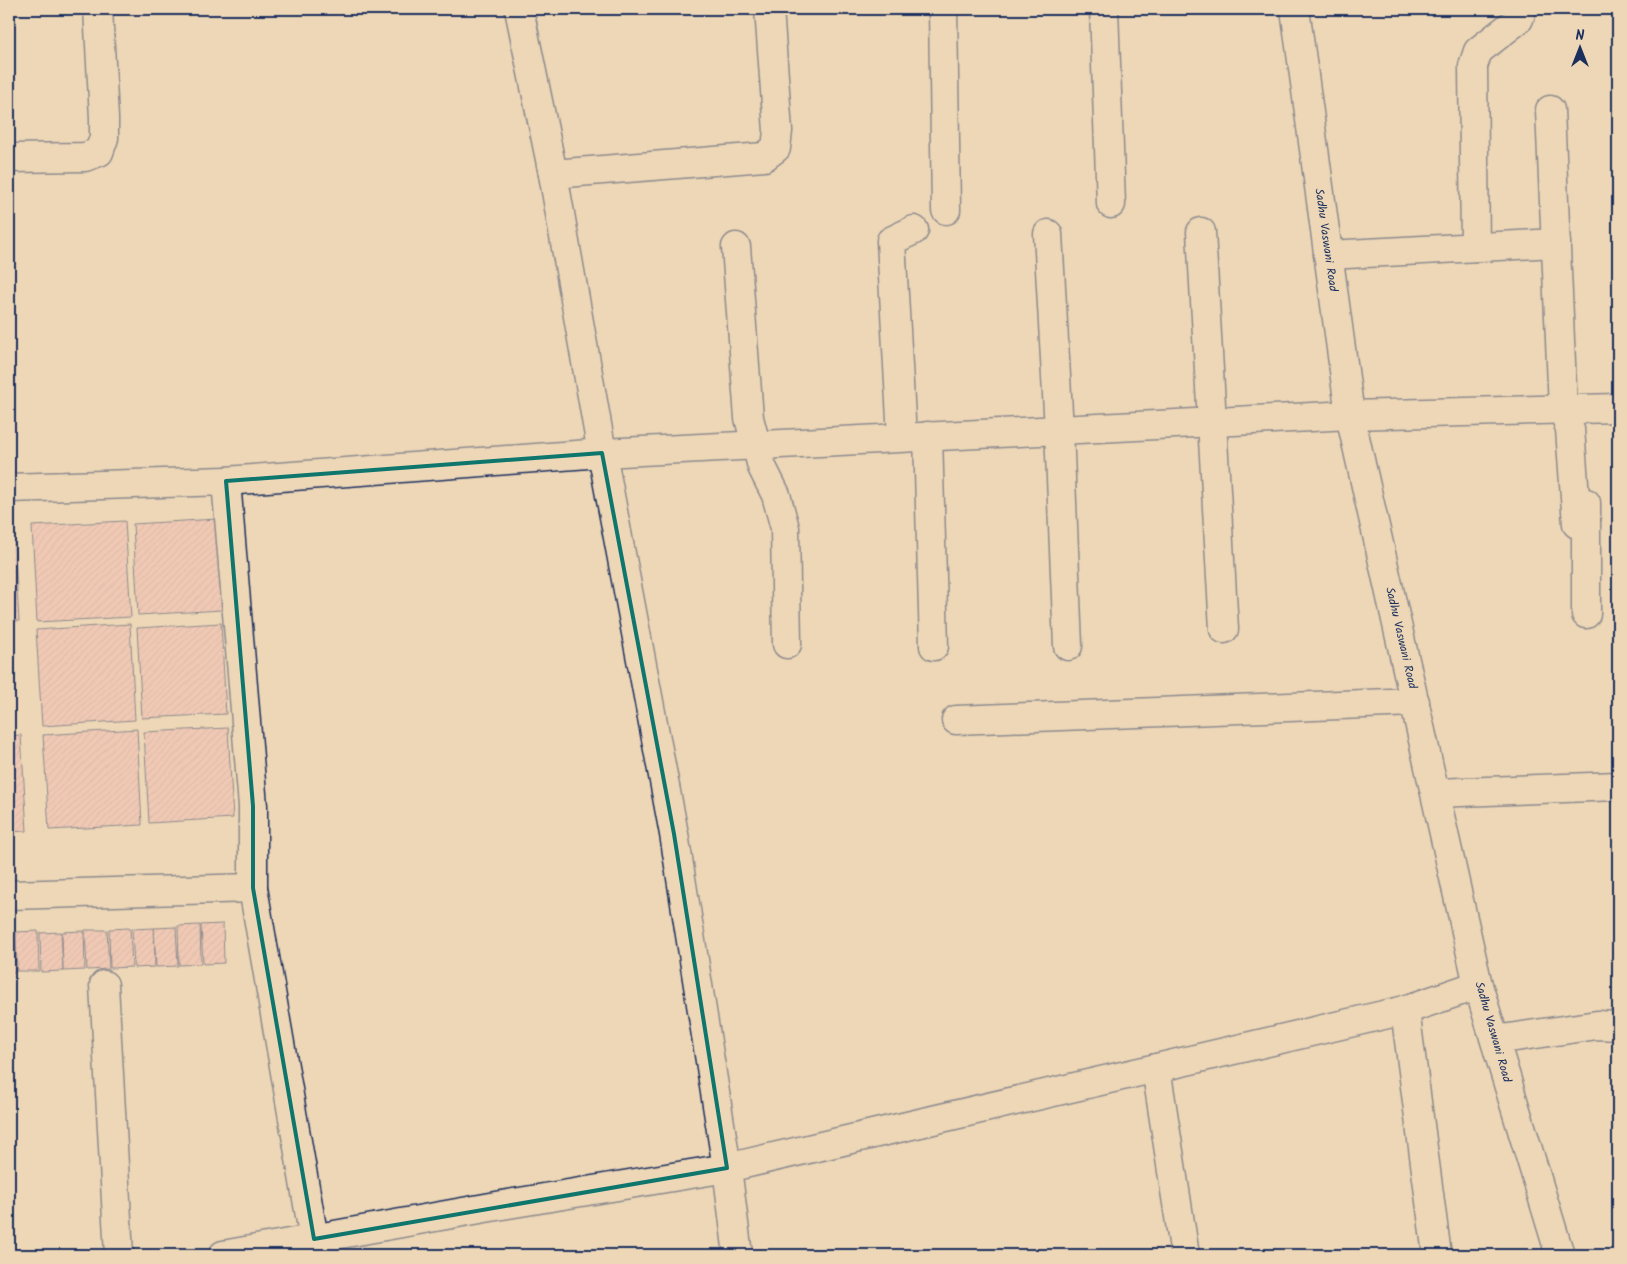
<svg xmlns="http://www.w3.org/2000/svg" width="1627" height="1264" viewBox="0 0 1627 1264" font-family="Kalam,sans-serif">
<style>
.building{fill:url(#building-hatch);stroke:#1b2f5e}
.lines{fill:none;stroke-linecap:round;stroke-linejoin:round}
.minor-casing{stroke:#1b2f5e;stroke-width:31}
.minor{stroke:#edd7b6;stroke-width:28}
.marked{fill:none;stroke:#0f766e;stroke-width:4;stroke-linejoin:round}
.labels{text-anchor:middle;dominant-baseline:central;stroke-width:4;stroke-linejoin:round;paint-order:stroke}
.street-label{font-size:12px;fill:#1b2f5e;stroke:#edd7b6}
</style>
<defs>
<pattern id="building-hatch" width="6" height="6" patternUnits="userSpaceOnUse" patternTransform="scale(1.25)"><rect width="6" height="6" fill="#f4b8b2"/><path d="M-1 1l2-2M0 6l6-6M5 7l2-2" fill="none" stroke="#d19e9c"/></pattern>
</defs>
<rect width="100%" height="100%" fill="#edd7b6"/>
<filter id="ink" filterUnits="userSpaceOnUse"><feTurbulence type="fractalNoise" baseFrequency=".02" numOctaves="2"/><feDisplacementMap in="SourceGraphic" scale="10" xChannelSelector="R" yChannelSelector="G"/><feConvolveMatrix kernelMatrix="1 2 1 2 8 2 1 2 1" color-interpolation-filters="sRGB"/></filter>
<g filter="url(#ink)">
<!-- building -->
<g class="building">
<polygon points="217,519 222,610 138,615 133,524"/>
<polygon points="125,521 131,617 37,622 32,526"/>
<polygon points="9,525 13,525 19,621 9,621"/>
<polygon points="221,623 226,714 142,718 137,628"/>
<polygon points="130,624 135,720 42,726 36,630"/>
<polygon points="228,728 233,818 149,823 144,732"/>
<polygon points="137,729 142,825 49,830 43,735"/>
<polygon points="21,735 27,831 9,832 9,736"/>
<polygon points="223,924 224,963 203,964 201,925"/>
<polygon points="200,925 201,964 179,965 178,926"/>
<polygon points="176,927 178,966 156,967 154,928"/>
<polygon points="130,928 132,967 110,968 109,929"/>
<polygon points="154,928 155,967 134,968 132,929"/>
<polygon points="85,930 107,930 109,969 87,970"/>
<polygon points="38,931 39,971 17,971 16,932"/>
<polygon points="84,931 85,970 63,971 62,932"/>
<polygon points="61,932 63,971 41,972 40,933"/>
<polygon points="9,933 14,933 16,972 9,972"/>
</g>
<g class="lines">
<defs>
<g id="minor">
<polyline points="519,9 553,174 602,453 674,834 727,1168 738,1255"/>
<polyline points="943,9 946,210"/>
<polyline points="1104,9 1111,204"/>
<polyline points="1295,9 1350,415 1478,985 1560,1255"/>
<polyline points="1550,110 1563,409 1570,429 1577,524"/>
<polyline points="9,158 85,157 99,152 104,138 104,118 98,9"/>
<polyline points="553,174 764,157 776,148 778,131 769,9"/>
<polyline points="1201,232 1224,629"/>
<polyline points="1048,234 1059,430 1068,646"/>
<polyline points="736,247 749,418 762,467 776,495 785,528 787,644"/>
<polyline points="1475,247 1473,66 1478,51 1519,19 1522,9"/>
<polyline points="1328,255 1556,243"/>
<polyline points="928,436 934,646"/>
<polyline points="902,437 891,241 914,230"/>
<polyline points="226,481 253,806 253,888 314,1239"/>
<polyline points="9,488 226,481 602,453 1059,430 1350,415 1618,408"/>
<polyline points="1586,503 1586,614"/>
<polyline points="956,720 1415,702"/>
<polyline points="1436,793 1618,786"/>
<polyline points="9,895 253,888"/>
<polyline points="104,985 119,1255"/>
<polyline points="1405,1010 1437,1255"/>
<polyline points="1495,1040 1597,1025 1618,1026"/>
<polyline points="1156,1068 1185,1255"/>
<polyline points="223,1255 502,1205 727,1168 1405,1010 1478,985"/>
</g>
</defs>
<!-- minor casing -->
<use href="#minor" class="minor-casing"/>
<!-- minor -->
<use href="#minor" class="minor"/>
</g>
</g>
<!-- marked area -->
<path d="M0 0H1627V1264H0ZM602,453l72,381 53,334 -413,71 -61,-351v-82l-27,-325z" fill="#edd7b6" fill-opacity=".55" fill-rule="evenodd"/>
<path class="marked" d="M602,453l72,381 53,334 -413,71 -61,-351v-82l-27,-325z"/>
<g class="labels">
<!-- street labels -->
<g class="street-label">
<text transform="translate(1326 240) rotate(82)">Sadhu Vaswani Road</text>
<text transform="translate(1401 638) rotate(77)">Sadhu Vaswani Road</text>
<text transform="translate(1493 1032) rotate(74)">Sadhu Vaswani Road</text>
</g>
</g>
<!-- margin -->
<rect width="1627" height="1264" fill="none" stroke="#edd7b6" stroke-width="30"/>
<rect x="15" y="15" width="1597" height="1234" fill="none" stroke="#1b2f5e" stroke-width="2" filter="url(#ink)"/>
<!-- north arrow -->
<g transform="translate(1580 48)" stroke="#edd7b6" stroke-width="4" paint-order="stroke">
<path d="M0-4L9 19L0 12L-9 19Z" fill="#1b2f5e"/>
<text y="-8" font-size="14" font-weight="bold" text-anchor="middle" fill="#1b2f5e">N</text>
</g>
</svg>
